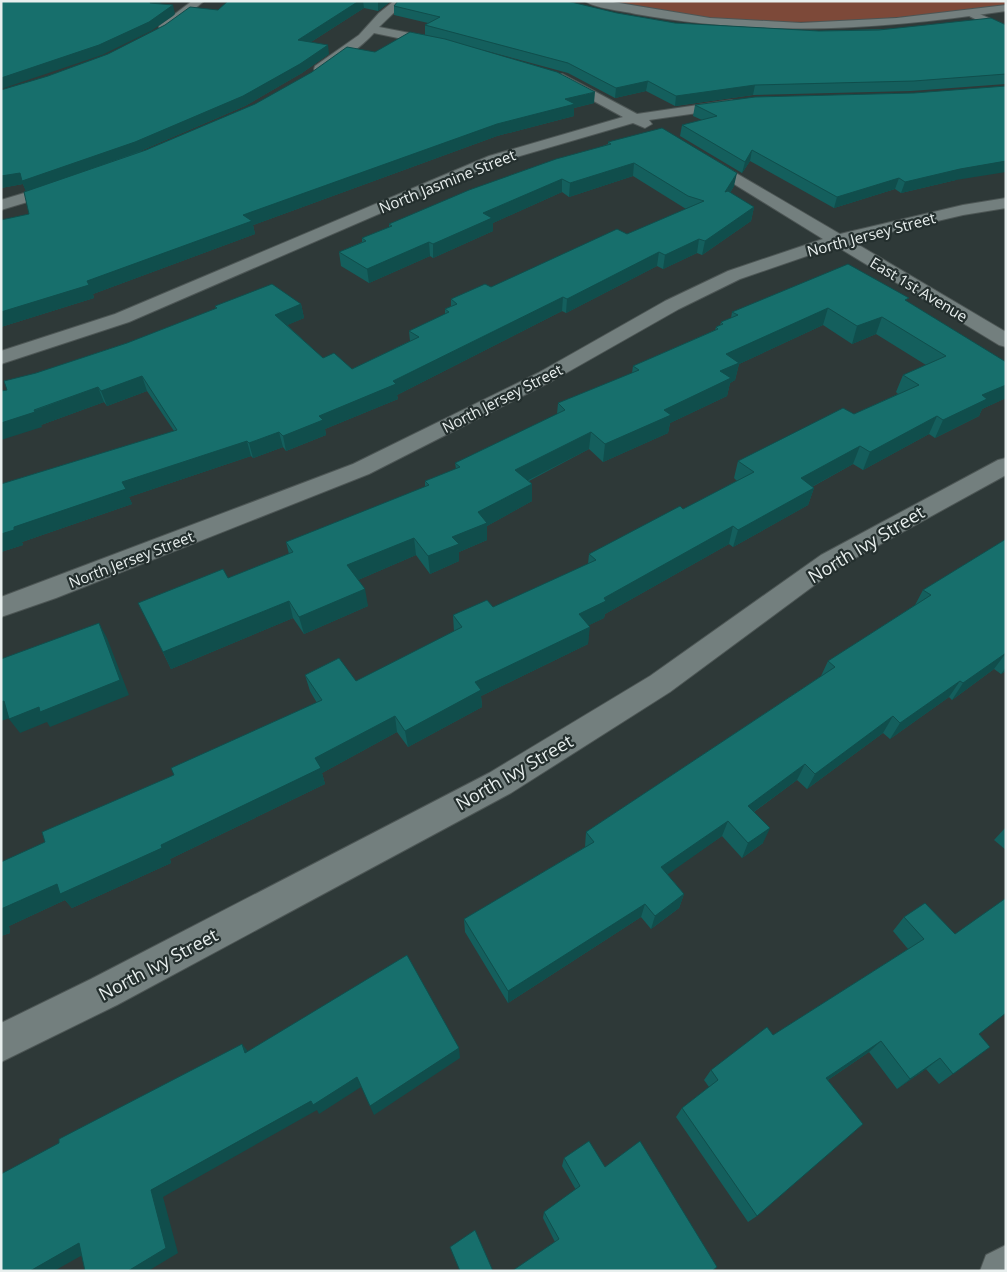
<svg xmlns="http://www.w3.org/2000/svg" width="1007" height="1272" viewBox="0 0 1007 1272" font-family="'Open Sans',sans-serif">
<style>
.green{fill:#7d4939}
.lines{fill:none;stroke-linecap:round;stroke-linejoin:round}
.minor-casing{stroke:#4d5655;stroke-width:2}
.tertiary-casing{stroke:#4d5655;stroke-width:2}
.minor{fill:#737f7e;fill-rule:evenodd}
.tertiary{fill:#737f7e;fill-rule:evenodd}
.wall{fill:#145f5d}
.shaded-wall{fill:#104e4c}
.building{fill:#176f6c;stroke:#104e4c}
.labels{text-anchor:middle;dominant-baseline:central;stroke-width:4.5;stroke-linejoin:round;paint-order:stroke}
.far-street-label{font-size:15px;fill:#e8efee;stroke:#242f2e}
.street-label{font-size:18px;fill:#e8efee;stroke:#242f2e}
</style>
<rect width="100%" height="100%" fill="#2e3938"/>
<!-- green -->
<path class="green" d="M603,1h403v4c-94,13 -187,21 -282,15 -40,-2 -81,-12 -121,-19z"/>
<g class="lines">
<defs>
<g id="minor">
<polygon points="192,1 204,1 167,32 159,32 159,26"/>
<path d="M394,1h12l-27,26 66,13 2,3 -2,3 -4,1 -67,-14c-9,10 -46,42 -59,39l-1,-3 1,-3 44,-31 20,-22z"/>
<polygon points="971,10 1006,26 1006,34 967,15 967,11"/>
<polygon points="562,74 637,114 732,100 739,104 732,108 649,120 652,124 645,128 633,123 499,162 129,322 1,364 1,351 115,314 489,156 623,117 557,81 555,78 557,75"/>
<polygon points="705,155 840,234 963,205 1006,198 1006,208 963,215 852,241 1006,332 1006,347 999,345 836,246 740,279 679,309 552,381 369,474 56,598 1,617 1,597 353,464 538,373 665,301 728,271 823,239 700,163 697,160"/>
<polygon points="61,182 67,184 69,187 67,190 1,210 1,200"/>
<polygon points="1006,458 1006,475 839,567 670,692 511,793 117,1005 1,1062 1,1023 91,979 489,773 650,676 821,555 998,460"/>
<polygon points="1006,1245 1006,1271 980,1271 986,1255"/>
</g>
<path id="tertiary" d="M585,1h22l103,17 91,5 96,-5 109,-13v6c-130,19 -240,26 -370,3 -12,-3 -43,-6 -51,-13z"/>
</defs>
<!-- minor casing -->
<use href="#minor" class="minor-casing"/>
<!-- tertiary casing -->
<use href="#tertiary" class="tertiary-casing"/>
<!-- minor -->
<use href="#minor" class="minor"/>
<!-- tertiary -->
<use href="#tertiary" class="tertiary"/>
</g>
<!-- wall -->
<g class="wall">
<polygon points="228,1 391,1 378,11 364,8 311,42 329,54 302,73 245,106 138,152 146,150 255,104 375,52 434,37 425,35 425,25 428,23 394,15 394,6 617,13 675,23 819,31 1006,25 1006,84 911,91 753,95 675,106 646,91 615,98 568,73 483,50 594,103 574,108 574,116 497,136 253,225 255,234 93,294 94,298 1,327 1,220 29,214 26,191 23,184 1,188 48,76 108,54 218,10"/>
<polygon points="914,93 956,180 901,193 895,189 834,208 750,161 742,173 680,136 682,125 702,120 693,116 695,105"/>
<polygon points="608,142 734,186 730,193 754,207 751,221 702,255 697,253 663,269 657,266 566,313 562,311 397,395 398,399 325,429 326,435 286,451 283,447 253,458 251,456 129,497 132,504 22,542 23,545 1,552 1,484 174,431 147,391 107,406 104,402 41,425 42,427 7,390 36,373 127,343 216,309 215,306 301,304 304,318 287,325 323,358 352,369 410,341 409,331 445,314 445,309 451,306 451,299 491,287 627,234 686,209 633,176 569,197 562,192 493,223 493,231 433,258 430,256 369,283 341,266 339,252 362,242 362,238 389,227 389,224 608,144"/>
<polygon points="908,302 1006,362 1006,398 982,409 979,416 935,438 929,434 863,470 853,464 812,487 814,488 808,505 733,547 729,544 605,614 604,618 589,625 588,644 481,696 482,707 408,747 397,732 322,773 325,784 170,859 171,863 72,908 65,900 9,926 10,933 1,936 45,842 174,775 317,703 310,691 305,675 356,681 454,632 453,615 493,607 588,564 589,554 683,509 737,481 734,478 738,461 854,414 898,394 896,392 903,375 926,365 876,334 852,344 823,325 739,364 735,380 730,383 727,396 670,423 668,433 603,462 589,449 529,481 532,484 532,501 487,526 487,540 459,552 459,561 430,574 416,555 358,580 368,606 304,634 293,618 171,669 147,620 228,578 289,554 286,542 425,487 425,481 456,469 455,463 557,414 558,403 632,373 633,366 715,330 716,327 720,325 721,322 731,318 732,312"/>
<polygon points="1006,539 1006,671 1001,674 994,669 952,700 949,697 890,739 883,733 807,789 797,780 754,812 763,843 742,858 722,836 667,874 684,894 679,908 651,929 641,917 508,1003 465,932 464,919 585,847 586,832 821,676 828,661 915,605 923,590"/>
<polygon points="1006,827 1006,850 994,840"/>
<polygon points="925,903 979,1034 990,1047 939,1084 926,1069 897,1089 869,1052 828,1080 757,1216 748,1222 676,1117 682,1108 709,1087 704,1080 711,1070 773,1035 908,949 893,931 904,917"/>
<polygon points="564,1158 605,1167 712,1271 555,1242 543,1218 544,1212 576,1190 562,1166"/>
</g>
<!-- shaded-wall -->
<g class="shaded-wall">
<polygon points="151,1 162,1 152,12 150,3"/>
<polygon points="359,1 363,1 364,8 300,49 298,40"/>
<polygon points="379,1 391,1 378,11 378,2"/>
<polygon points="173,5 175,14 173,16 151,31 102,55 1,89 1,78"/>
<polygon points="328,45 329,54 302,73 245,106 138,152 26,192 23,184 1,188 1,176"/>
<polygon points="648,81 646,91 615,98 616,88"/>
<polygon points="755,85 753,95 675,106 676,96"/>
<polygon points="595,92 594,103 574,108 574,116 497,136 253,225 255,234 93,294 94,298 1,327 1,312 87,281 243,215 565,99"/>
<polygon points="752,150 750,161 742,173 745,162"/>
<polygon points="1006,161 1006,172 956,180 901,193 905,182 960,169"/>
<polygon points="634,163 633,176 569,197 570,183"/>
<polygon points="737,173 734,186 722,206 725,192"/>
<polygon points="899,178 895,189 834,208 837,197"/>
<polygon points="562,179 562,192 493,223 493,231 433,258 433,244 483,213"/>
<polygon points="754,207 751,221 702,255 705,241"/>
<polygon points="699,239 697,253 663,269 665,255"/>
<polygon points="429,242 430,256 369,283 367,269"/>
<polygon points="659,252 657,266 566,313 567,299"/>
<polygon points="563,297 562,311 397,395 398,399 325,429 326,435 286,451 283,436 319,416 393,381"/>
<polygon points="301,304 304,318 278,329 275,315"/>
<polygon points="828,308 823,325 739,364 735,380 730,383 727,396 670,423 668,433 603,462 605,444 726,354"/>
<polygon points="882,317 876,334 852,344 857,326"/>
<polygon points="142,376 147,391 107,406 101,391"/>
<polygon points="1006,385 1006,398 982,409 979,416 935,438 943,420 982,395"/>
<polygon points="98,387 104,402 41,425 42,427 1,440 1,423"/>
<polygon points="937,416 929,434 863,470 870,452"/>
<polygon points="279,432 283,447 253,458 249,443"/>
<polygon points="591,432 589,449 515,487 515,470"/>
<polygon points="247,441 251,456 129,497 132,504 22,542 23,545 1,552 1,534 14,527 122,482"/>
<polygon points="860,446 853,464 795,496 801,478"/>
<polygon points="532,484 532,501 487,526 487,540 459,552 459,561 430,574 428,556 452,537 478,512"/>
<polygon points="814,488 808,505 733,547 738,530"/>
<polygon points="733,526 729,544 605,614 604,618 577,631 579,614 604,598"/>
<polygon points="414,538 416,555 351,583 347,565"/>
<polygon points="365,589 368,606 304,634 299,617"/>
<polygon points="289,601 293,618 171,669 163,652"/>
<polygon points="99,623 107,638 129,695 50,727 47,722 20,733 9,719 13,717 1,721 1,702"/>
<polygon points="590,627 588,644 481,696 482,707 408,747 405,731 475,682"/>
<polygon points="1006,653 994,669 952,700 963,683"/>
<polygon points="1006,667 1006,671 1001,674"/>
<polygon points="960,681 949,697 890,739 900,723"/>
<polygon points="395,716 397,732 322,773 325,784 170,859 171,863 72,908 65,900 9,926 10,933 1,936 1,909 57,884 161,845 315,758"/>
<polygon points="893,716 883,733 807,789 815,774"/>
<polygon points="805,764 797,780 741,821 748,806"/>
<polygon points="728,821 722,836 657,882 661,867"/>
<polygon points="770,828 763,843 742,858 748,843"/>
<polygon points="684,894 679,908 651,929 655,916"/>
<polygon points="645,904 641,917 508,1003 508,991"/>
<polygon points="881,1041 869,1052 816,1088 826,1078"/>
<polygon points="242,1044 250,1054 245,1053"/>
<polygon points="459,1048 460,1058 374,1115 370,1106"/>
<polygon points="940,1058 926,1069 897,1089 910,1079"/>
<polygon points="357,1077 361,1087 319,1114 317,1110 163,1197 178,1253 148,1271 128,1271 151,1190 311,1101"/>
<polygon points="79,1243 95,1248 54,1271 30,1271"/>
</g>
<!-- building -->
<g class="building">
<polygon points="1,1 151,1 150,3 173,5 149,22 99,45 1,78"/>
<polygon points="228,1 359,1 298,40 328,45 300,64 243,96 135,142 22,181 20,173 1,176 1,90 48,76 108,54 165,25 190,7 218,10"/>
<polygon points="398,1 567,1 617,13 675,23 819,31 879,30 991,18 1006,25 1006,74 914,81 755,85 676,96 648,81 616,88 568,63 425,25 440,17 394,6"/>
<polygon points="410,32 445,39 557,72 595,92 565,99 575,104 497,124 243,215 252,221 87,281 89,285 1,312 1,220 29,214 24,192 146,150 255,104 312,72 347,47 375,52"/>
<polygon points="1006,86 1006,161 960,169 905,182 899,178 837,197 752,150 745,162 682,125 717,116 695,105 755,97 914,93"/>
<polygon points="662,128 737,173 725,192 728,191 754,207 705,241 699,239 665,255 659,252 567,299 563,297 393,381 396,384 319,416 323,420 283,436 279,432 249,443 247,441 122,482 126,489 14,527 14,530 1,534 1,484 177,430 142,376 101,391 98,387 34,410 35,412 1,423 1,391 7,390 4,381 36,373 127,343 217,308 215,306 272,284 301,304 275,315 323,358 334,353 352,369 419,337 409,331 449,312 445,309 457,304 451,299 485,284 491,287 617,229 627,234 704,201 688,196 634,163 570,183 562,179 483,213 492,218 433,244 429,242 367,269 339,252 366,241 362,238 392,226 389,224 469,190 556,159 611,144 608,142"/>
<polygon points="848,264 909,298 905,300 1006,362 1006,385 982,395 987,399 943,420 937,416 870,452 860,446 801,478 814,488 738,530 733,526 604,598 606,601 579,614 590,627 475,682 481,690 405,731 395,716 315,758 321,768 161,845 162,848 60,894 57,884 1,909 1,862 45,842 42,832 174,775 171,768 322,700 305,675 339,658 356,681 462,627 453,615 487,600 493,607 596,560 589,554 680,506 683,509 754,472 738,461 843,408 854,414 919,385 903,375 946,356 882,317 857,326 828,308 726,354 739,363 720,371 731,378 664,410 671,415 605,444 591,432 515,470 532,484 478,512 487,523 452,537 459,544 428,556 414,538 347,565 365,589 299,617 289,601 163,652 138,603 223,569 228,578 293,552 286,542 429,485 425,481 460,467 455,463 565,410 558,403 639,370 633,366 718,329 716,327 723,324 721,322 738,315 732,312"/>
<polygon points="1006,539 1006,653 963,683 960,681 900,723 893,716 815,774 805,764 748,806 770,828 748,843 728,821 661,867 684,894 655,916 645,904 508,991 464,919 594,842 586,832 835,667 828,661 931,595 923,590"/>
<polygon points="99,623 120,680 40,712 39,707 9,719 4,701 1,702 1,659"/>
<polygon points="1006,898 1006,1013 979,1034 990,1047 953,1074 940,1058 910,1079 881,1041 826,1078 863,1124 757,1216 682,1108 718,1080 711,1070 767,1027 773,1035 924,939 904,917 925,903 955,934"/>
<polygon points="407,955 459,1048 370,1106 357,1077 313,1105 311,1101 151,1190 166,1248 128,1271 85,1271 79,1243 30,1271 1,1271 1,1174 59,1143 59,1139 242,1044 245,1053"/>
<polygon points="589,1141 605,1167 640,1141 717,1267 712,1271 512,1271 559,1239 544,1212 580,1186 564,1158"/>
<polygon points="475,1230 493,1271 460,1271 450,1247"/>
</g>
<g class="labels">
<!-- far-street labels -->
<g class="far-street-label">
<text transform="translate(447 181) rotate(-22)">North Jasmine Street</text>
<text transform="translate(871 234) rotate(-15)">North Jersey Street</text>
<text transform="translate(919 289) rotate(31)">East 1st Avenue</text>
<text transform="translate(502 398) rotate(-27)">North Jersey Street</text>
<text transform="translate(131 559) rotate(-21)">North Jersey Street</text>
</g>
<!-- street labels -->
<g class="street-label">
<text transform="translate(866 544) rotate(-31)">North Ivy Street</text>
<text transform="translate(514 772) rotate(-30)">North Ivy Street</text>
<text transform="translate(158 964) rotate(-28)">North Ivy Street</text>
</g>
</g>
<!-- border -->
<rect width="1007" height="1272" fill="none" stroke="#e8efee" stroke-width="5"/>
</svg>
